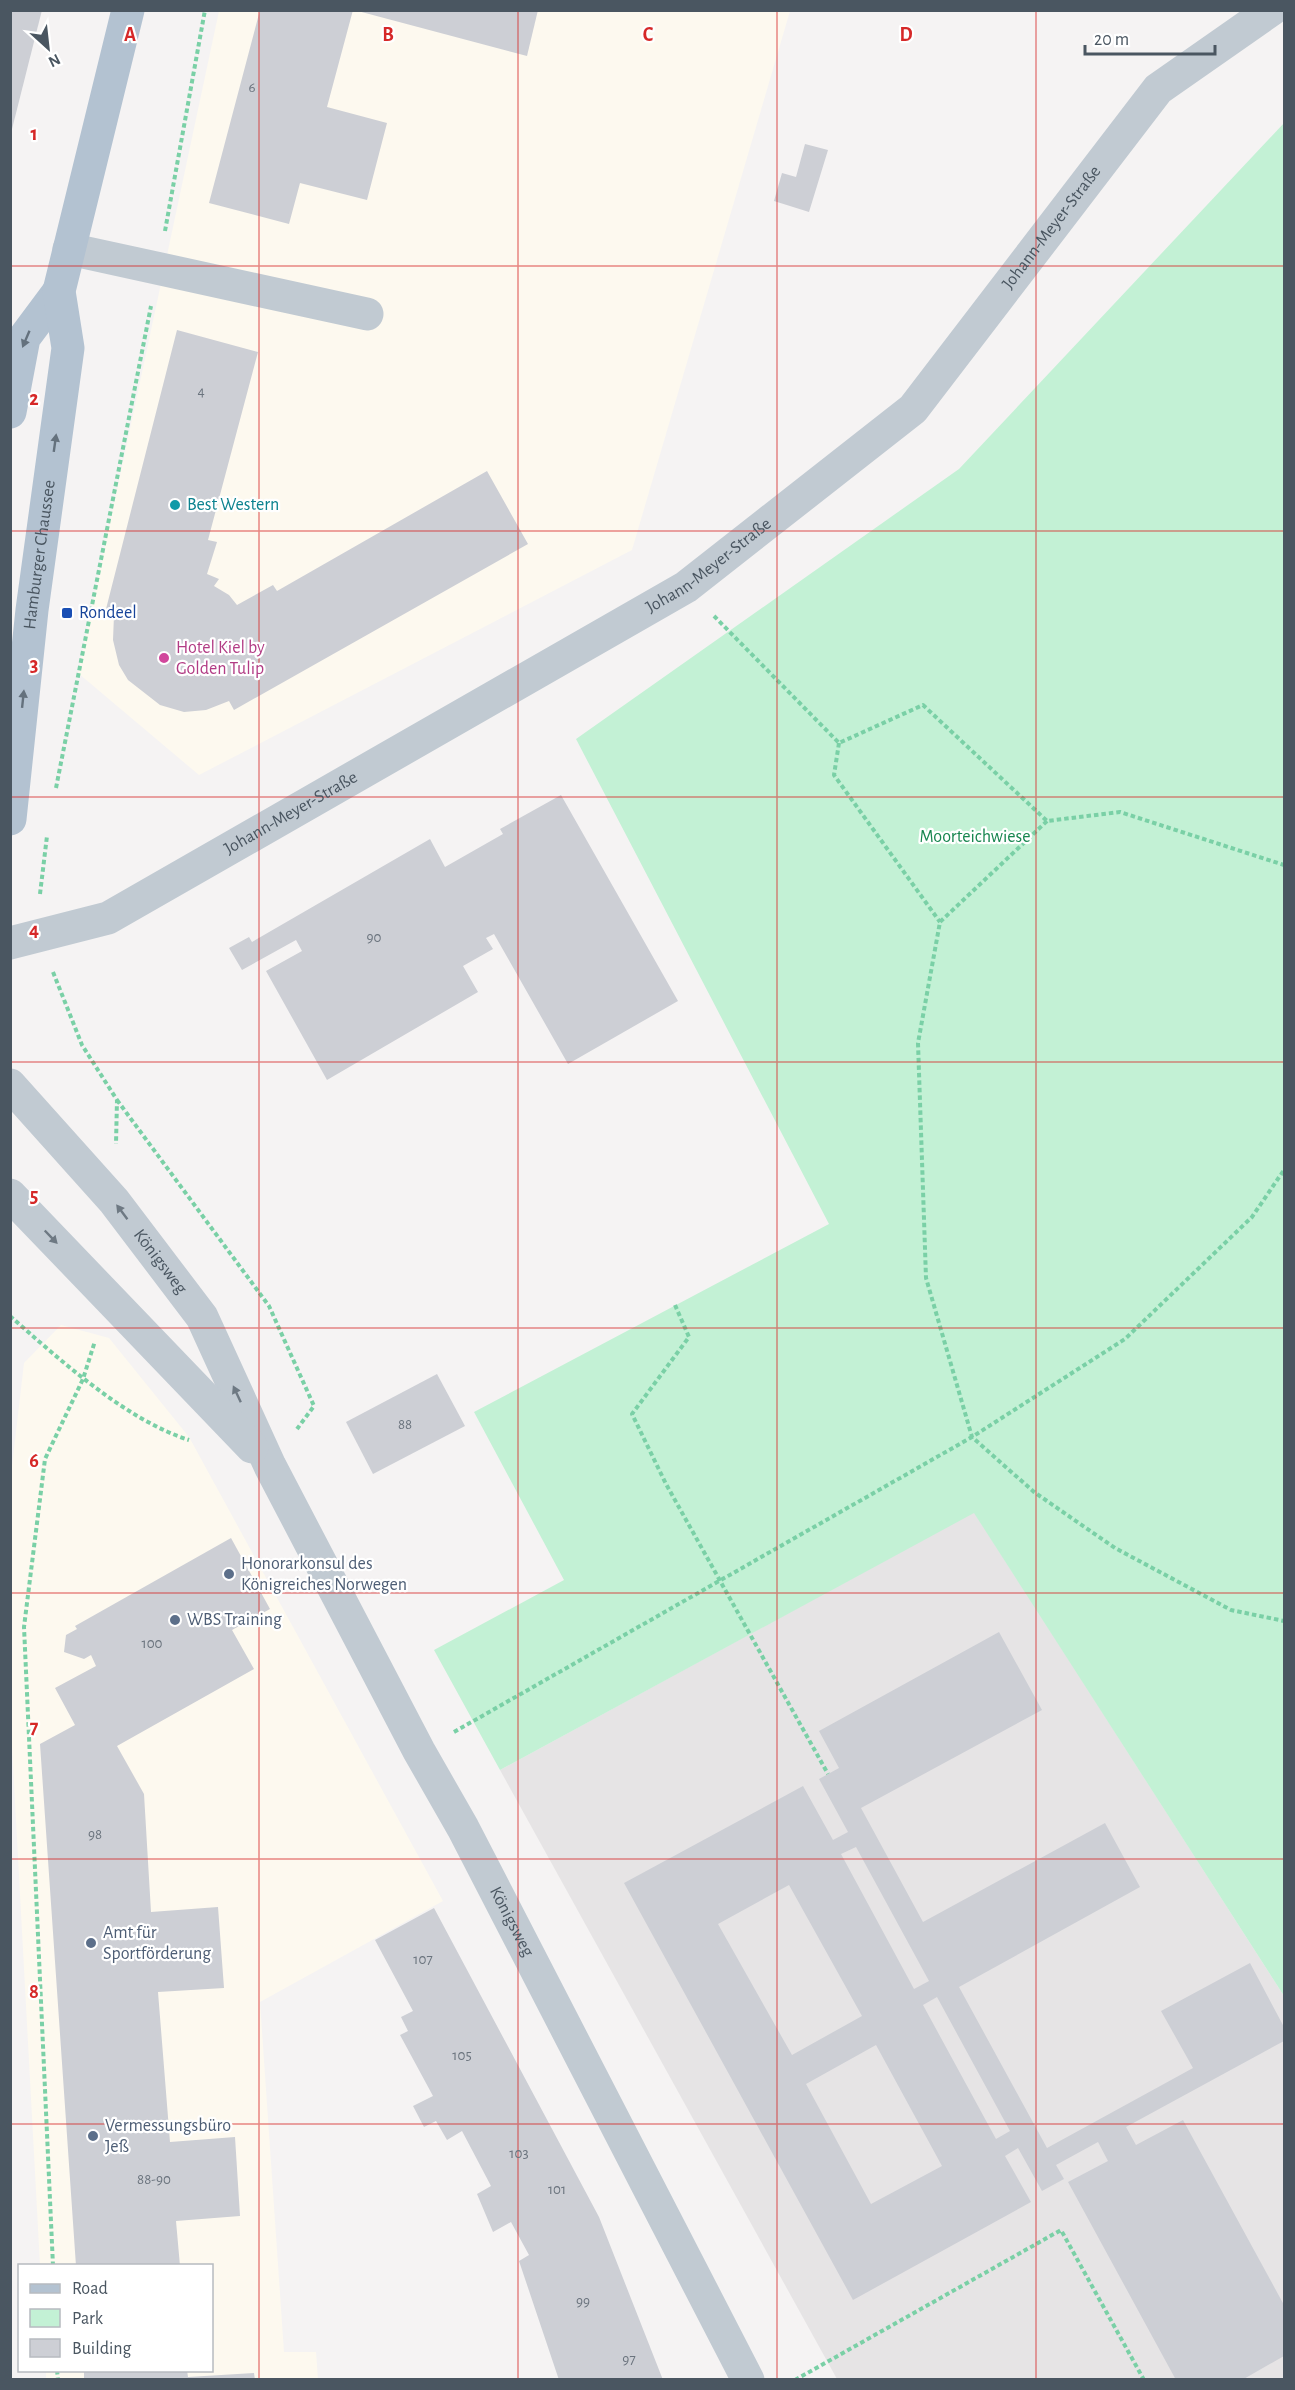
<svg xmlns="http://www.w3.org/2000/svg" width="1295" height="2390" viewBox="0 0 1295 2390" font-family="'Alegreya Sans',sans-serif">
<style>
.commercial{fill:#fdf9ef}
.education{fill:#e6e4e5}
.green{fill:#c3f1d5}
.building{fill:#cdcfd5;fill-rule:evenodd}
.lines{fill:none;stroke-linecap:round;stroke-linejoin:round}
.path{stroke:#7ad0a6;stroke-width:4;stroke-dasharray:4.5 3;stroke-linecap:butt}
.minor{stroke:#c1cad2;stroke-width:33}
.major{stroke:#b3c2d1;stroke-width:33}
.oneway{fill:#64717d}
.oneway2{fill:#6e7983}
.grid{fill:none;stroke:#d62828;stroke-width:1.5;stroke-opacity:0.55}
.culture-dot{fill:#0f9aa8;stroke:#fff;stroke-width:2}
.transit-dot{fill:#1a4fb4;stroke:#fff;stroke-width:2}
.hotel-dot{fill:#d1479c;stroke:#fff;stroke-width:2}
.service-dot{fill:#5c6f8a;stroke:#fff;stroke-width:2}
.labels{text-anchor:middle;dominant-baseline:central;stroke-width:4.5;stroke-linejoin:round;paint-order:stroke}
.number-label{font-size:15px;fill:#6b747e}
.street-label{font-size:18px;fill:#4a5661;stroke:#fff}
.culture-label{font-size:18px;fill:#0d838f;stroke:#fff;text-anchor:start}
.transit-label{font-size:18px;fill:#164399;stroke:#fff;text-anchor:start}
.hotel-label{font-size:18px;fill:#b23c85;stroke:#fff;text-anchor:start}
.park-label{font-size:18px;fill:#17864f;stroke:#fff}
.service-label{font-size:18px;fill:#4e5e75;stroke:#fff;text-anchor:start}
.grid-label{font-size:20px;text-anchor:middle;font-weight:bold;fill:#d62828;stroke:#fff;stroke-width:4.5;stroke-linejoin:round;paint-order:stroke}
</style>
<rect width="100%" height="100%" fill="#f5f3f3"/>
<!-- commercial -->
<g class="commercial">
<polygon points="219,11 790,11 632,550 199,775 78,673"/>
<polygon points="61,1325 109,1338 189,1437 443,1901 260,2002 284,2352 316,2352 318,2379 46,2379 46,2371 212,2370 212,2266 40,2265 10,1709 10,1483 24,1363"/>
</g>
<!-- education -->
<polygon class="education" points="974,1512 1284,1996 1284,2379 837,2379 500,1770"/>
<!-- green -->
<polygon class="green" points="1284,123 1284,1996 974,1513 500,1770 434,1650 564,1580 474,1412 829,1224 576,739 959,469"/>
<!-- building -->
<g class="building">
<polygon points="10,10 42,10 11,133 10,133"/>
<polygon points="260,10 353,10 327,107 387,123 367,200 300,183 289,224 209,203"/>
<polygon points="354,10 538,10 527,56"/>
<polygon points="805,144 828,150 809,212 774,201 782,173 796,177"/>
<polygon points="177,330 258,352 208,540 217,542 207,574 219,579 214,586 229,595 237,605 273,585 277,591 487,471 528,544 234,710 229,701 206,710 184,712 160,705 128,680 119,665 113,640 114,615 105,613"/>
<polygon points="561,795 678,1001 568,1064 494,934 486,938 493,949 463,966 478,992 327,1080 266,971 302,951 296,940 242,970 229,948 249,937 252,942 430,839 445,867 503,834 500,829"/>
<polygon points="437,1374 465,1426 373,1474 346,1422"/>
<polygon points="231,1538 270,1609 232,1630 254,1669 117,1746 144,1794 151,1912 218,1907 224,1988 158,1992 170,2142 235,2137 240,2216 176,2221 180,2266 76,2266 40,1744 75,1725 55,1688 96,1666 91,1655 84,1659 64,1652 66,1635 77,1629 75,1626"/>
<path d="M999,1632l43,78 -181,98 62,114 182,-99 35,64 -181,100 88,161 146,-80 -32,-57 89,-48 34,64v14l-158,86 10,18 47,-25 101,185v51l-42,24h-66l-108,-198 40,-21 -10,-19 -42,23 8,14 -22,12 -24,-43 -13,8 26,46 -178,98 -229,-417 179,-97 30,54 15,-8 -29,-53 20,-11 -20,-37zM856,1847l73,134 -15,8 -73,-135zM789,1885l73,131 -70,39 -74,-131zM937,1997l73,134 -14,8 -73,-134zM876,2045l66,121 -71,38 -65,-120z"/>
<polygon points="434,1908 599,2217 663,2380 559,2380 519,2261 529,2255 511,2222 493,2232 477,2194 491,2186 462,2131 447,2140 436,2121 424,2127 413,2106 433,2096 400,2035 408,2031 401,2017 413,2011 375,1940"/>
<polygon points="84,2370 187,2370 188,2377 254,2373 255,2380 84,2380"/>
</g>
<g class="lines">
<!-- path -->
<g class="path">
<polyline points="165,231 205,10"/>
<polyline points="714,616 839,743 923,705 1047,821 1120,812 1284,865"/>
<polyline points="839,743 834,775 940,922"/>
<polyline points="56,788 151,306"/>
<polyline points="1047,821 940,922 918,1043 926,1278 972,1437 1034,1492 1115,1548 1231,1610 1284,1621"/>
<polyline points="40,894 47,836"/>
<polyline points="53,972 82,1045 117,1100 116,1144"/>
<polyline points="117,1100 269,1306 314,1406 297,1429"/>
<polyline points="675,1305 689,1337 632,1414 666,1484 828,1774"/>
<path d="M10,1316c50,44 116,104 179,124"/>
<polyline points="454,1732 972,1437 1125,1339 1252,1217 1284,1170"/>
<polyline points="53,2266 24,1627 45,1459 83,1379 95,1341"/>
<polyline points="57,2370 58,2380"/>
<polyline points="795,2380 1061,2230 1144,2380"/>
</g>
<!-- minor -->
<g class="minor">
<polyline points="69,249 367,314"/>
<path id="s1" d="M10,943l98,-25 578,-331 227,-178 245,-320 113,-79"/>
<path id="s2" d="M10,1085l104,116 88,116 68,149 149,285 44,77 285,552"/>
<polyline points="10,1195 252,1447"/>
</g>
<!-- major -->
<g class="major">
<polyline points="10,412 24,338 59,291"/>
<path id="s3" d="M10,819l22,-209 36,-262 -9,-57 69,-281"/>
</g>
</g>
<!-- one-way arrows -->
<defs><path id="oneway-solid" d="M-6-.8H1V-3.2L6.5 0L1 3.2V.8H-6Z" transform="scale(1.5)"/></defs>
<g class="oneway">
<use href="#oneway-solid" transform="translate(26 339) rotate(113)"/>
<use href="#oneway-solid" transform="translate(55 443) rotate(-82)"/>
<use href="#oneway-solid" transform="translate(23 699) rotate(-84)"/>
</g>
<g class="oneway2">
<use href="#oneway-solid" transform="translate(122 1212) rotate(-127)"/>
<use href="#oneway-solid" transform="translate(51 1237) rotate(46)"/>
<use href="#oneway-solid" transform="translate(237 1394) rotate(-115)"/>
</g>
<!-- grid -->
<path class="grid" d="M259,10v2370M518,10v2370M777,10v2370M1036,10v2370M10,266h1274M10,531h1274M10,797h1274M10,1062h1274M10,1328h1274M10,1593h1274M10,1859h1274M10,2124h1274"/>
<!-- markers -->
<circle class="culture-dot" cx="175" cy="505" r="6"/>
<rect class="transit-dot" x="61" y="607" width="12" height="12" rx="3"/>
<circle class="hotel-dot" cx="164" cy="658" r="6"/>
<g class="service-dot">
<circle cx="229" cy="1574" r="6"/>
<circle cx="175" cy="1620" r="6"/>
<circle cx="91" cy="1943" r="6"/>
<circle cx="93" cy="2136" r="6"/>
</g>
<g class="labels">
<!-- number labels -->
<g class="number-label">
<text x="252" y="87">6</text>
<text x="201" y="391">4</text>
<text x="374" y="937">90</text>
<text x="405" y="1424">88</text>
<text x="152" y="1643">100</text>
<text x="95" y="1834">98</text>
<text x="423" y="1959">107</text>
<text x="462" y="2055">105</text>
<text x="519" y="2153">103</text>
<text x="154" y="2179">88-90</text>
<text x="557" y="2189">101</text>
<text x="583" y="2301">99</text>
<text x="629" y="2359">97</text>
</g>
<!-- street labels -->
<g class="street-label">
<text stroke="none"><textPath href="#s1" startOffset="1284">Johann-Meyer-Straße</textPath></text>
<text stroke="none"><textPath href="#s3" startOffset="266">Hamburger Chaussee</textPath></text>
<text stroke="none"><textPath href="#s1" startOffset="798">Johann-Meyer-Straße</textPath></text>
<text stroke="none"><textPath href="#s1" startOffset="312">Johann-Meyer-Straße</textPath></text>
<text stroke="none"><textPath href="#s2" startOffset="232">Königsweg</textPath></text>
<text stroke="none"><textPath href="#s2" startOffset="981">Königsweg</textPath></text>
</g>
<!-- culture labels -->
<g class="culture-label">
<text x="187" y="505">Best Western</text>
</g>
<!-- transit labels -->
<g class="transit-label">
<text x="79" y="613">Rondeel</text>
</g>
<!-- hotel labels -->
<g class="hotel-label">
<text x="176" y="648">Hotel Kiel by<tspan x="176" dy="21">Golden Tulip</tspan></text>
</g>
<!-- park labels -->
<g class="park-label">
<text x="975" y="837">Moorteichwiese</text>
</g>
<!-- service labels -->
<g class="service-label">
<text x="241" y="1564">Honorarkonsul des<tspan x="241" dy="21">Königreiches Norwegen</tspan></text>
<text x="187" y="1620">WBS Training</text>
<text x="103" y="1933">Amt für<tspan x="103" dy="21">Sportförderung</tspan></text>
<text x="105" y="2126">Vermessungsbüro<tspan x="105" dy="21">Jeß</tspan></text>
</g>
</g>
<g class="grid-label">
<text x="130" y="41">A</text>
<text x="388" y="41">B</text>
<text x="648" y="41">C</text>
<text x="906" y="41">D</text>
<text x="34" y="140">1</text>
<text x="34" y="405">2</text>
<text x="34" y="671">3</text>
<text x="34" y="936">4</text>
<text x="34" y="1202">5</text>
<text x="34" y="1467">6</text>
<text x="34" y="1733">7</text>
<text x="34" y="1998">8</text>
</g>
<!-- border -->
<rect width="1295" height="2390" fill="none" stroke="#4a5661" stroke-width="24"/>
<!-- legend -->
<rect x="18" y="2264" width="195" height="108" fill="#ffffff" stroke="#b7bbc0" stroke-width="1.5"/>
<rect x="30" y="2284" width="30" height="9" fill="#b3c2d1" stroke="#b7bbc0" stroke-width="1.5"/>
<text x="72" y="2294" font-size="18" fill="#4a5661">Road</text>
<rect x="30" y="2309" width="30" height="18" fill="#c3f1d5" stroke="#b7bbc0" stroke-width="1.5"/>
<text x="72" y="2324" font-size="18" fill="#4a5661">Park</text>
<rect x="30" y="2339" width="30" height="18" fill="#cdcfd5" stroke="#b7bbc0" stroke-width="1.5"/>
<text x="72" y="2354" font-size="18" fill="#4a5661">Building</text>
<!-- north arrow -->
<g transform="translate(48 48) rotate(153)" stroke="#ffffff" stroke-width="4.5" paint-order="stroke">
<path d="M0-4.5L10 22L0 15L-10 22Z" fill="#4a5661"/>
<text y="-9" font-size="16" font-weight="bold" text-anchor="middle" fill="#4a5661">N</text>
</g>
<!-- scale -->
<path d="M1085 45v9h130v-9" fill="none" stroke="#4a5661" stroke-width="3"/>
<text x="1094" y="45" font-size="18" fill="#4a5661" stroke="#ffffff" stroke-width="4.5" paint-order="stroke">20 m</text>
</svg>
